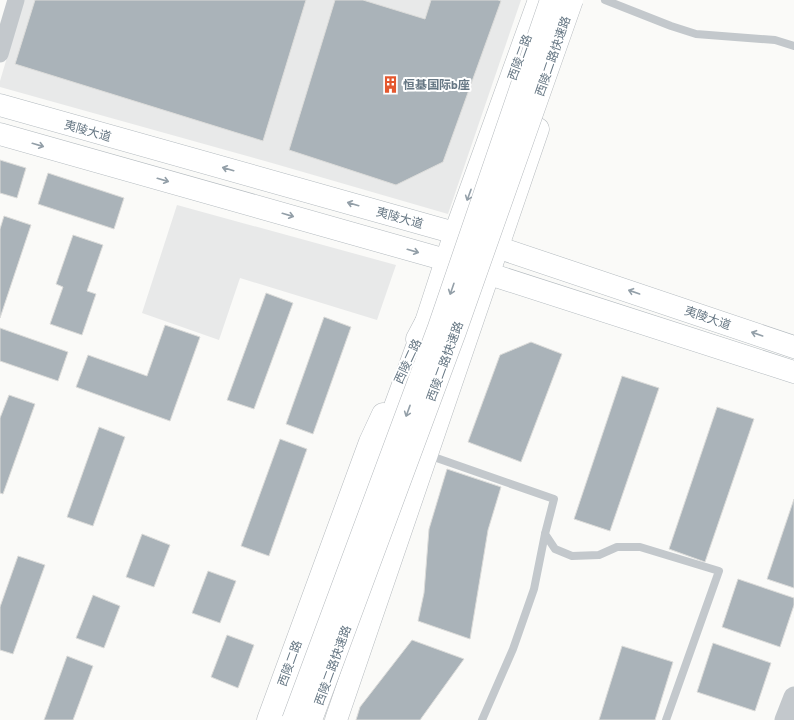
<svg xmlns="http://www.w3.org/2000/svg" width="794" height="720" viewBox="0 0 794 720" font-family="Barlow,'Noto Sans SC',sans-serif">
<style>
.built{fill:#e8e9e9}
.building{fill:#aab3b9;stroke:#dcdcda}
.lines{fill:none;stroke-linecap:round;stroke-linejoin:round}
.secondary-casing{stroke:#b3babf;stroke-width:23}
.primary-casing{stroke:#b5babe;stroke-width:23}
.trunk-casing{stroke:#b4b9bd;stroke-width:23}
.service{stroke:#c3c8cc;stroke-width:8}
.minor{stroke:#c3c8cc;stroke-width:17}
.tertiary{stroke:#c3c8cc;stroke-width:21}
.secondary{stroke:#fff;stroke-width:22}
.primary{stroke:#fff;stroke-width:22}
.trunk{stroke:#fff;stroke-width:22}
.trunk-bridge-casing{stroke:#b4b9bd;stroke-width:23;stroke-linecap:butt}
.trunk-bridge{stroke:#fff;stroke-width:22}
.oneway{stroke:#939fa8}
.labels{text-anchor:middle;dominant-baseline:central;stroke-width:4;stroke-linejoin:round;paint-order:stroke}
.street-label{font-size:12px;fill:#657683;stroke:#fff}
.poi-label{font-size:12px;font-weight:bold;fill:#657683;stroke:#fff;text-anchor:start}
</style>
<rect width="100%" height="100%" fill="#fafaf8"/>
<!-- built -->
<g class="built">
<polygon points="24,0 521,0 448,214 272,163 0,87 0,81"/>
<polygon points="177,205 396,265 377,320 240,278 219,340 142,313"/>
</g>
<!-- building -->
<g class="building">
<polygon points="35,0 306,0 263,141 15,64"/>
<polygon points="335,0 363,0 425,19 431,0 498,0 501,1 443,162 396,185 289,150"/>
<polygon points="0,160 26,168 17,198 0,193"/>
<polygon points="48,173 124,198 114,229 38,204"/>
<polygon points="4,216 31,225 0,318 0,229"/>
<polygon points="73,235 103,245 87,291 96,294 82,335 50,324 63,287 56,284"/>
<polygon points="266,293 293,303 254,409 227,400"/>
<polygon points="324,317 351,327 313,434 286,424"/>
<polygon points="165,325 200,337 170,421 76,387 88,355 147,376"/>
<polygon points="0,328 68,352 58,381 0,361"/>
<polygon points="531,342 562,354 521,462 468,442 500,355"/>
<polygon points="622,376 659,388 610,531 574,519"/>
<polygon points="9,395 35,404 3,494 0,493 0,418"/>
<polygon points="717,407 754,419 705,562 669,549"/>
<polygon points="99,427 125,437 93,526 67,517"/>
<polygon points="280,439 307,449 269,556 241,546"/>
<polygon points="447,469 501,487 488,530 470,639 418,621 424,593 429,529"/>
<polygon points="794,499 794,588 767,579"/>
<polygon points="142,534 170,545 154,587 126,577"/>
<polygon points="18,556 45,565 13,654 0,650 0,607"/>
<polygon points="208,571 236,581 220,623 192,613"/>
<polygon points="738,579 794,598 794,605 780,647 722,627"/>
<polygon points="93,595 120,606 104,648 76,638"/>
<polygon points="227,635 254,645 238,688 211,677"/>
<polygon points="412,640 464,659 420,720 356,720 360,707"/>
<polygon points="713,643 771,663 755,711 697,692"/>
<polygon points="622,646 673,662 655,720 599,720"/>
<polygon points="67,656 93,666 73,720 44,720"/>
</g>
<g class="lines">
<defs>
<g id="secondary">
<polyline points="0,105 455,233 794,347"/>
<polyline points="0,134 446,260 794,372"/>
</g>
<g id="primary">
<polyline points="417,339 426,322 455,233 539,0"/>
<polyline points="268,720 370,442 383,414"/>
<polyline points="336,720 538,129"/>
</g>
<polyline id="trunk" points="280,720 426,322"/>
</defs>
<!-- secondary casing -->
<use href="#secondary" class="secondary-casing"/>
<!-- primary casing -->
<use href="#primary" class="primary-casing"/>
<!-- trunk casing -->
<use href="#trunk" class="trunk-casing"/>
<!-- service -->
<g class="service">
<polyline points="605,0 671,26 696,34 775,40 794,46"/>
<polyline points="428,455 554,499 545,534 555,549 572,556 599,555 617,547 640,547 719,571 666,720"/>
<polyline points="482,720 513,649 534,589 545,534"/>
</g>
<!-- minor -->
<polyline class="minor" points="0,54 16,0"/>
<!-- tertiary -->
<polyline class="tertiary" points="785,720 794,697"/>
<!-- secondary -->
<use href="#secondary" class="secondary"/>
<!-- primary -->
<use href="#primary" class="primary"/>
<!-- trunk -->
<use href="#trunk" class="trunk"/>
<defs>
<g id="trunk-bridge">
<polyline points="293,720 439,327 551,0"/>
<polyline points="311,720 455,332 572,0"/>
</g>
</defs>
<!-- trunk-bridge casing -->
<use href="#trunk-bridge" class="trunk-bridge-casing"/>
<!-- trunk-bridge -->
<use href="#trunk-bridge" class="trunk-bridge"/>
</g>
<!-- one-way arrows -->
<defs><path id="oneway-shaft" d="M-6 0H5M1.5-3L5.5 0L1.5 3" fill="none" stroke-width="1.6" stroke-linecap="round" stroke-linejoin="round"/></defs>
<g class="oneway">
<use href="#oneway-shaft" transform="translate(38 145) rotate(16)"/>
<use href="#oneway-shaft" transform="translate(228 169) rotate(-164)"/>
<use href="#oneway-shaft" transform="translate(163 180) rotate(16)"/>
<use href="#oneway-shaft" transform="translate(469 195) rotate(110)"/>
<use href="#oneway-shaft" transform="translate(353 204) rotate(-164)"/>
<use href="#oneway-shaft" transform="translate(288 215) rotate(16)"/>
<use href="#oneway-shaft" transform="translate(413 251) rotate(16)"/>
<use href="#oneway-shaft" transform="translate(452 289) rotate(109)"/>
<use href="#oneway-shaft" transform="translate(634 292) rotate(-161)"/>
<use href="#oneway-shaft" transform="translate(757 334) rotate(-161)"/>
<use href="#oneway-shaft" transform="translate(408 411) rotate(110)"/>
</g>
<!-- icons -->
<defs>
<symbol id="building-bare" viewBox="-9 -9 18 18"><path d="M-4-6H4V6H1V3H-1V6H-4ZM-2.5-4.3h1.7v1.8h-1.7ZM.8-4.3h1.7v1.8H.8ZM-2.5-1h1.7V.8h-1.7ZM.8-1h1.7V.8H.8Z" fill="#e4572e" stroke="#fff" stroke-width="2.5" paint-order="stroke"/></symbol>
</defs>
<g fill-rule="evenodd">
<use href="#building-bare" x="378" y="72" width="25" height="25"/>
</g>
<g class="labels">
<!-- street labels -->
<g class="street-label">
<text transform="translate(552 56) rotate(-71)">西陵二路快速路</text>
<text transform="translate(519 57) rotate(-70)">西陵二路</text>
<text transform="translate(88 130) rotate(16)">夷陵大道</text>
<text transform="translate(400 217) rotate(16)">夷陵大道</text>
<text transform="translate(708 317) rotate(19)">夷陵大道</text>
<text transform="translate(407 361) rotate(-65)">西陵二路</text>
<text transform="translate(444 361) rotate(-70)">西陵二路快速路</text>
<text transform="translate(289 663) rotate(-70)">西陵二路</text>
<text transform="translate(332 665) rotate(-70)">西陵二路快速路</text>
</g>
<!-- poi labels -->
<g class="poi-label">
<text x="403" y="84">恒基国际b座</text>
</g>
</g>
</svg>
